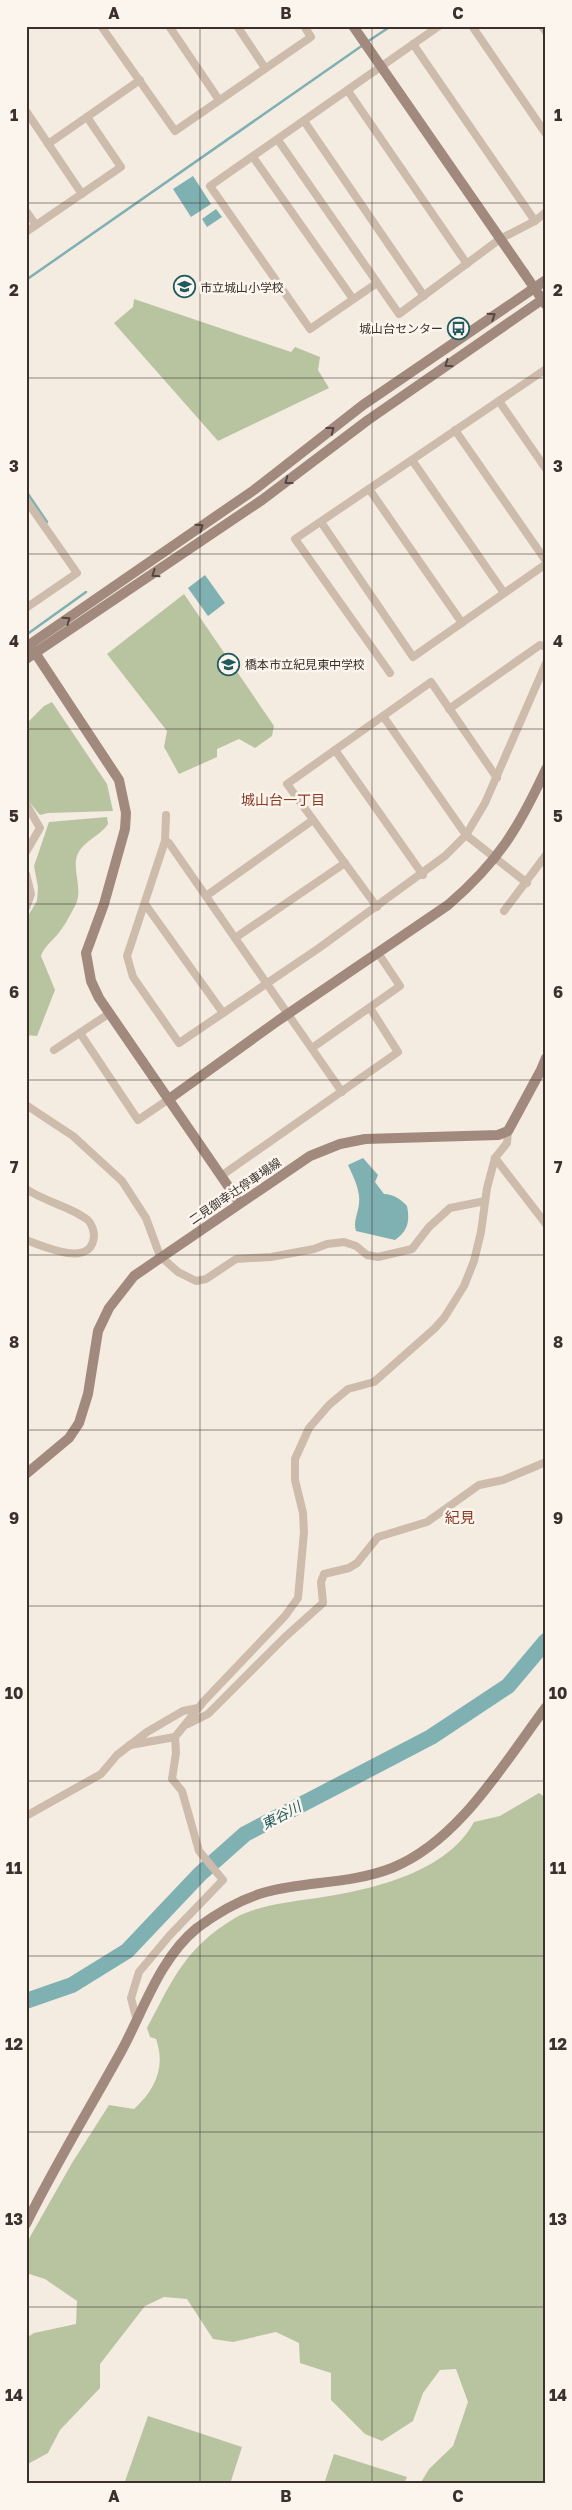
<svg xmlns="http://www.w3.org/2000/svg" width="572" height="2510" viewBox="0 0 572 2510" font-family="'Golos Text','Noto Sans JP',sans-serif">
<style>
.green{fill:#b8c4a0}
.water{fill:#7fb0b2}
.lines{fill:none;stroke-linecap:round;stroke-linejoin:round}
.stream{stroke:#7fb0b2;stroke-width:2.5}
.river{stroke:#7fb0b2;stroke-width:16}
.street{stroke:#cdbbac;stroke-width:8}
.secondary{stroke:#a18a7d;stroke-width:10}
.secondary-bridge{stroke:#a18a7d;stroke-width:10}
.oneway{stroke:#544640}
.grid{fill:none;stroke:#3b302b;stroke-width:1;stroke-opacity:0.55}
.labels{text-anchor:middle;dominant-baseline:central;stroke-width:5;stroke-linejoin:round;paint-order:stroke}
.poi-label{font-size:12px;fill:#3b302b;stroke:#fbf5ee;text-anchor:start}
.street-label{font-size:12px;fill:#3b302b;stroke:#fbf5ee}
.neighbourhood-label{font-size:14px;fill:#8c3b22;stroke:#fbf5ee}
.water-label{font-size:14px;font-style:italic;fill:#1f5a5e;stroke:#fbf5ee}
.quarter-label{font-size:15px;fill:#8c3b22;stroke:#fbf5ee}
.neatline{fill:none;stroke:#3b302b;stroke-width:2}
.grid-label{font-size:16px;text-anchor:middle;font-weight:bold;fill:#3b302b}
</style>
<rect width="100%" height="100%" fill="#f4ebe1"/>
<!-- green -->
<g class="green">
<polygon points="134,299 291,352 295,347 320,357 318,370 329,388 218,441 114,323 133,307"/>
<polygon points="184,594 274,726 272,736 255,748 239,739 217,749 217,757 179,774 164,747 167,731 107,654"/>
<polygon points="52,702 107,784 113,811 48,813 40,815 26,798 26,724 44,706"/>
<path d="M107,817l1,7c-8,13 -29,18 -32,36 -2,15 7,31 -1,46 -5,9 -11,21 -18,29 -6,7 -13,12 -16,21l14,34 -18,46 -11,-1v-116l11,-18 1,-14 -4,-21 15,-44z"/>
<path d="M539,1793l7,5v686h-126l9,-15 24,-23 15,-44 -12,-33 -16,1 -17,23 -10,28 -31,20 -17,-7 -34,-34v-27l-31,-10 -1,-20 -23,-11 -43,10 -20,-3 -26,-40 -23,-2 -19,9 -45,58v24l-40,42 -12,23 -22,12v-127l8,-5 42,-9 1,-23 -32,-22 -19,-6v-29l46,-81 37,-58 25,4c21,-19 32,-42 22,-70l-6,-2 -3,-9c26,-49 38,-80 88,-110 21,-13 63,-17 88,-21 52,-8 125,-26 151,-75l26,-6z"/>
<polygon points="148,2416 242,2447 230,2484 124,2484"/>
<polygon points="334,2454 407,2477 404,2484 324,2484"/>
</g>
<!-- water -->
<g class="water">
<polygon points="193,176 211,204 191,217 173,189"/>
<polygon points="216,209 222,217 207,227 202,219"/>
<polygon points="205,575 225,603 208,616 188,588"/>
<path d="M363,1158l15,17 -3,7 9,12c9,0 17,5 23,12 3,15 1,25 -12,34l-39,-9c-3,-10 2,-17 3,-27 2,-13 -6,-28 -11,-39z"/>
</g>
<g class="lines">
<!-- stream -->
<g class="stream">
<polyline points="367,42 391,26"/>
<polyline points="26,280 363,45"/>
<polyline points="26,491 47,522"/>
<polyline points="26,635 86,592"/>
</g>
<!-- river -->
<polyline class="river" points="26,2001 72,1985 127,1951 200,1874 245,1834 431,1737 508,1686 546,1641"/>
<!-- street -->
<g class="street">
<polyline points="101,26 175,131 311,37 304,26"/>
<polyline points="169,26 219,100"/>
<polyline points="237,26 265,68"/>
<polyline points="472,26 546,134"/>
<polyline points="542,26 546,32"/>
<polyline points="413,44 535,221"/>
<polyline points="348,91 467,264"/>
<polyline points="26,111 82,194"/>
<polyline points="304,121 424,296"/>
<polyline points="278,140 399,314 500,239 535,221 546,212"/>
<polyline points="48,144 140,80"/>
<polyline points="253,157 353,299"/>
<polyline points="26,211 36,225"/>
<polyline points="26,232 121,167 87,117"/>
<polyline points="377,283 310,329 210,186 439,26"/>
<polyline points="499,401 546,469"/>
<polyline points="455,430 546,561"/>
<polyline points="412,460 504,593"/>
<polyline points="369,489 462,623"/>
<polyline points="26,500 77,573 26,608"/>
<polyline points="321,522 413,657 546,564"/>
<polyline points="390,673 295,539 546,369"/>
<polyline points="449,709 540,645 546,647"/>
<polyline points="383,716 466,835 527,883"/>
<polyline points="335,750 423,875"/>
<polyline points="26,804 40,828 26,852"/>
<polyline points="166,815 165,841 127,956 133,977 179,1043 319,948 445,856 466,835 485,803 546,663"/>
<polyline points="169,843 342,1092"/>
<polyline points="26,874 31,894 26,908"/>
<polyline points="206,896 313,820"/>
<polyline points="145,904 223,1013"/>
<polyline points="377,907 287,784 431,682 497,778"/>
<polyline points="504,911 546,855"/>
<polyline points="235,938 345,863"/>
<polyline points="80,1033 138,1120 169,1099"/>
<polyline points="312,1048 400,986 378,953"/>
<polyline points="54,1050 110,1013"/>
<polyline points="26,1105 73,1136 122,1181 146,1218 160,1256 178,1272 196,1281 206,1279 236,1259 271,1257 314,1249 327,1244 344,1242 356,1246 367,1255 378,1257 412,1249 429,1227 450,1208 485,1201"/>
<polyline points="495,1158 546,1224"/>
<polyline points="221,1176 398,1052 370,1008"/>
<path d="M26,1189c20,13 42,17 59,29 6,3 8,10 9,16 0,36 -51,12 -68,6"/>
<polyline points="188,1724 208,1714 284,1638 323,1603 321,1582 324,1574 349,1568 357,1563 378,1537 427,1522 479,1485 503,1480 546,1462"/>
<polyline points="130,1745 175,1737"/>
<polyline points="26,1816 101,1774 117,1755 147,1732 183,1711 198,1708"/>
<polyline points="137,2021 131,1998 139,1972 170,1935 223,1880 199,1851 182,1791 172,1779 176,1753 175,1737 204,1701 285,1616 298,1598 304,1532 303,1513 295,1480 295,1459 309,1428 329,1405 348,1389 374,1382 434,1329 444,1318 464,1286 474,1261 481,1232 487,1188 495,1158 507,1143 508,1131"/>
</g>
<!-- secondary -->
<g class="secondary">
<polyline points="353,26 524,273"/>
<polyline points="30,645 119,780 126,813 125,829 104,904 86,953 91,981 99,998 239,1202"/>
<polyline points="26,647 254,490 363,405 546,280"/>
<polyline points="26,659 262,500 368,420 546,297"/>
<path d="M169,1099l110,-79 169,-115c51,-44 70,-76 98,-136"/>
<polyline points="26,1474 69,1438 79,1423 88,1394 98,1331 109,1308 134,1276 310,1156 340,1144 365,1139 498,1135 508,1131 541,1070 546,1058"/>
<path d="M26,2224c29,-59 64,-116 96,-174 22,-41 38,-92 75,-122 20,-15 44,-29 69,-36 41,-11 85,-8 126,-24 67,-27 112,-105 154,-161"/>
</g>
<!-- secondary-bridge -->
<polyline class="secondary-bridge" points="524,273 546,305"/>
</g>
<!-- one-way arrows -->
<defs><path id="oneway-chevron" d="M-2-3.5L2.5 0L-2 3.5" fill="none" stroke-width="1.6" stroke-linecap="round" stroke-linejoin="round" transform="scale(1.25)"/></defs>
<g class="oneway">
<use href="#oneway-chevron" transform="translate(492 316) rotate(-33)"/>
<use href="#oneway-chevron" transform="translate(448 364) rotate(145)"/>
<use href="#oneway-chevron" transform="translate(331 430) rotate(-38)"/>
<use href="#oneway-chevron" transform="translate(288 481) rotate(143)"/>
<use href="#oneway-chevron" transform="translate(200 527) rotate(-35)"/>
<use href="#oneway-chevron" transform="translate(155 574) rotate(146)"/>
<use href="#oneway-chevron" transform="translate(67 620) rotate(-35)"/>
</g>
<!-- grid -->
<path class="grid" d="M200,26v2458M372,26v2458M26,203h520M26,378h520M26,554h520M26,729h520M26,904h520M26,1080h520M26,1255h520M26,1430h520M26,1606h520M26,1781h520M26,1956h520M26,2132h520M26,2307h520"/>
<!-- icons -->
<defs>
<symbol id="school-ring" viewBox="-11 -11 22 22"><circle r="9.5" fill="#fbf5ee" stroke="#1f5a5e" stroke-width="1.5"/><path d="M0-5L7-2L0 1L-7-2ZM-4 1L0 2.5L4 1V4Q0 6-4 4Z" fill="#1f5a5e"/></symbol>
<symbol id="bus-ring" viewBox="-11 -11 22 22"><circle r="9.5" fill="#fbf5ee" stroke="#1f5a5e" stroke-width="1.5"/><path d="M-5-6H5V4H4V6H2V4H-2V6H-4V4H-5ZM-3.5-4V0h7V-4ZM-3.5 1.2v1.5H-2V1.2ZM2 1.2v1.5H3.5V1.2Z" fill="#1f5a5e"/></symbol>
</defs>
<g fill-rule="evenodd">
<use href="#school-ring" x="172" y="274" width="25" height="25"/>
<use href="#bus-ring" x="446" y="316" width="25" height="25"/>
<use href="#school-ring" x="216" y="652" width="25" height="25"/>
</g>
<g class="labels">
<!-- poi labels -->
<g class="poi-label">
<text x="200" y="287">市立城山小学校</text>
<text x="443" y="328" text-anchor="end">城山台センター</text>
<text x="245" y="664">橋本市立紀見東中学校</text>
</g>
<!-- street labels -->
<g class="street-label">
<text transform="translate(235 1191) rotate(-34)">二見御幸辻停車場線</text>
</g>
<!-- neighbourhood labels -->
<g class="neighbourhood-label">
<text x="283" y="799">城山台一丁目</text>
</g>
<!-- water labels -->
<g class="water-label">
<text transform="translate(281 1815) rotate(-28)">東谷川</text>
</g>
<!-- quarter labels -->
<g class="quarter-label">
<text x="460" y="1517">紀見</text>
</g>
</g>
<!-- border -->
<rect width="572" height="2510" fill="none" stroke="#fbf5ee" stroke-width="55"/>
<rect x="28" y="28" width="516" height="2454" class="neatline"/>
<g class="grid-label">
<text x="114" y="19">A</text>
<text x="286" y="19">B</text>
<text x="458" y="19">C</text>
<text x="14" y="121">1</text>
<text x="558" y="121">1</text>
<text x="14" y="296">2</text>
<text x="558" y="296">2</text>
<text x="14" y="472">3</text>
<text x="558" y="472">3</text>
<text x="14" y="647">4</text>
<text x="558" y="647">4</text>
<text x="14" y="822">5</text>
<text x="558" y="822">5</text>
<text x="14" y="998">6</text>
<text x="558" y="998">6</text>
<text x="14" y="1173">7</text>
<text x="558" y="1173">7</text>
<text x="14" y="1348">8</text>
<text x="558" y="1348">8</text>
<text x="14" y="1524">9</text>
<text x="558" y="1524">9</text>
<text x="14" y="1699">10</text>
<text x="558" y="1699">10</text>
<text x="14" y="1874">11</text>
<text x="558" y="1874">11</text>
<text x="14" y="2050">12</text>
<text x="558" y="2050">12</text>
<text x="14" y="2225">13</text>
<text x="558" y="2225">13</text>
<text x="14" y="2401">14</text>
<text x="558" y="2401">14</text>
<text x="114" y="2502">A</text>
<text x="286" y="2502">B</text>
<text x="458" y="2502">C</text>
</g>
</svg>
